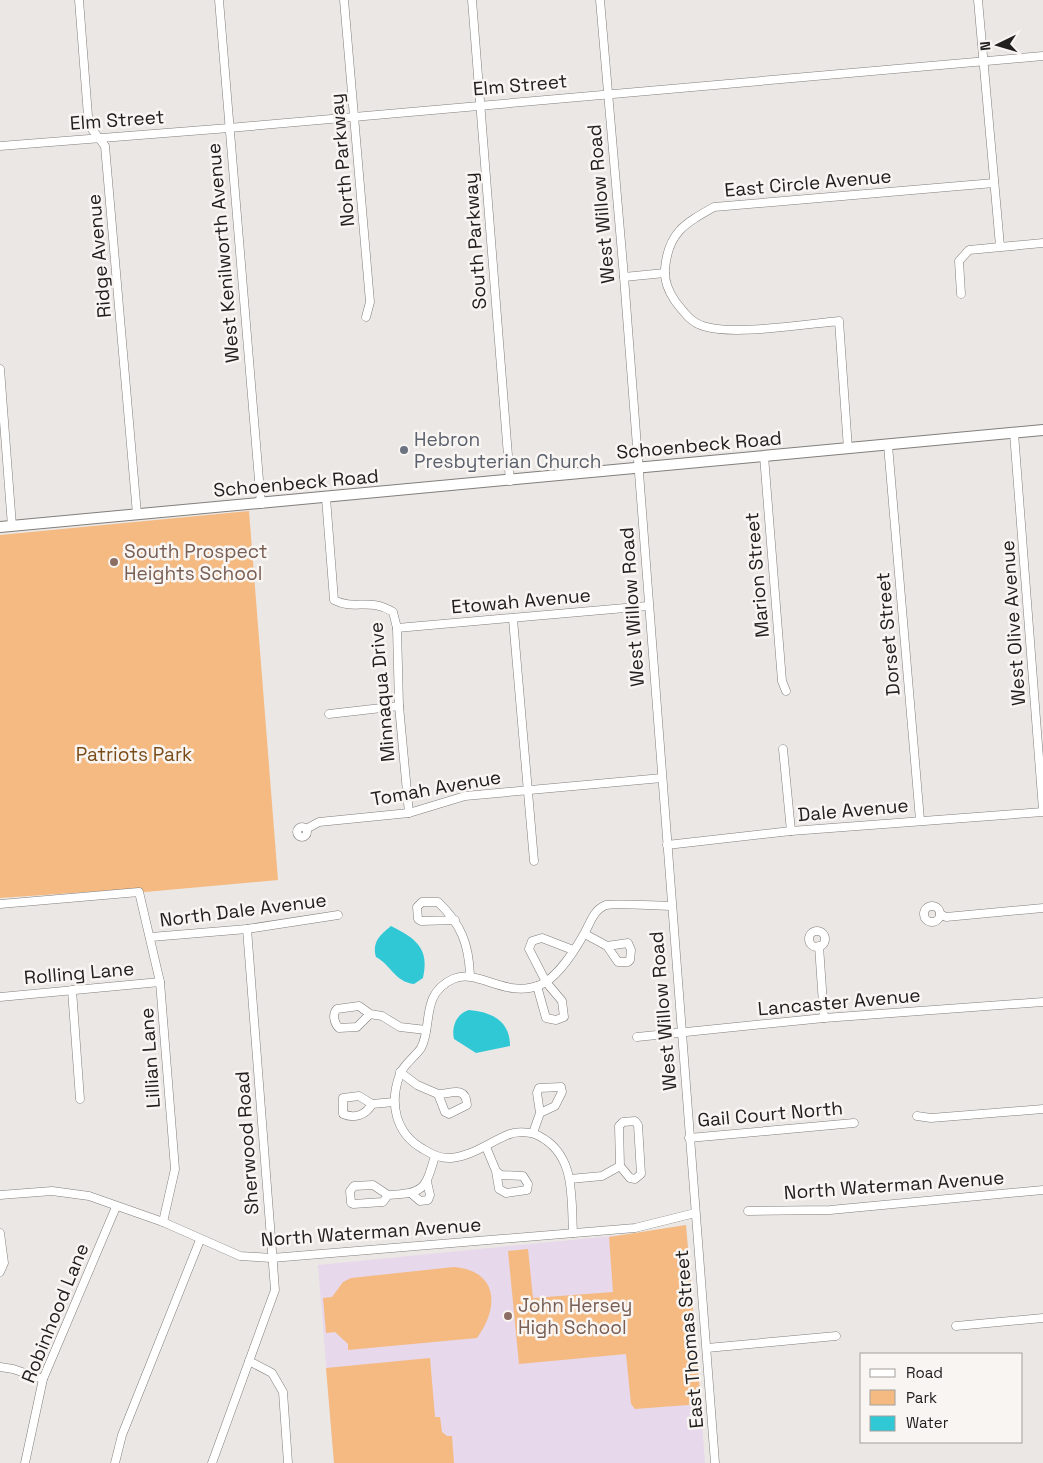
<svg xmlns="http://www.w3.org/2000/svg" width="1043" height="1463" viewBox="0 0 1043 1463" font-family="'Space Grotesk',sans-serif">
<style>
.education{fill:#e7d8eb}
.green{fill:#f5ba81}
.water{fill:#31c8d6}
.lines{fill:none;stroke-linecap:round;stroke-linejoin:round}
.minor-casing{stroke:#817e7b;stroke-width:9}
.major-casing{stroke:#817e7b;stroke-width:12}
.minor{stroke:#fff;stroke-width:8}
.major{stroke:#fff;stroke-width:10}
.worship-dot{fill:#6b7280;stroke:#f8f5f2;stroke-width:2}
.education-dot{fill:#8d6e63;stroke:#f8f5f2;stroke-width:2}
.labels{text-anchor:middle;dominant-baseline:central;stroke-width:5;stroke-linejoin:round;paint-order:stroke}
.street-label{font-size:19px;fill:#21201f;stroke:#f8f5f2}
.worship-label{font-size:19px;fill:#5b616d;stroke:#f8f5f2;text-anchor:start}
.education-label{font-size:19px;fill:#785e54;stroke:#f8f5f2;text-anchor:start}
.park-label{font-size:19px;fill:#7a4c18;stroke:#f8f5f2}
</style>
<rect width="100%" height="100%" fill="#ebe7e5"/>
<!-- education -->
<polygon class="education" points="686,1225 705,1463 334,1463 318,1265 633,1234"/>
<!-- green -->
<g class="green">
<polygon points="249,511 278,880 145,892 131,889 0,898 0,535"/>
<polygon points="686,1225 701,1404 635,1409 631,1404 626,1354 519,1364 508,1251 528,1249 533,1298 613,1292 609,1237"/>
<path d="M454,1267c45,4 45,41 23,71l-129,12v-6l-13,-12 -9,1 -3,-35 9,-1 11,-15 8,-4z"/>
<polygon points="430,1358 435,1417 440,1417 442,1432 447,1436 452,1436 454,1463 334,1463 326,1368"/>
</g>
<!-- water -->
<g class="water">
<path d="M391,926c24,12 39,22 32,52l-9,6c-19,-2 -23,-19 -38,-27 -4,-15 4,-22 15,-31z"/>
<path d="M469,1010c23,2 41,11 41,36l-34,7 -22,-14c-3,-12 3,-26 15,-29z"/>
</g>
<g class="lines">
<defs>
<g id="minor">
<polyline points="79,0 88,116 91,128 105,146 137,514"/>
<polyline points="219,0 261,504"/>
<polyline points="344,0 370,302 366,317"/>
<polyline points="472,0 510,481"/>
<polyline points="600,0 624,277 715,1463"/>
<polyline points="978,0 1000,246"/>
<polyline points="0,146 229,128 1043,56"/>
<polyline points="624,277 665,273"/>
<polyline points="961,294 959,261 969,250 1043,243"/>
<polyline points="0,369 12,526"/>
<polyline points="1014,433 1043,810"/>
<polyline points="888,445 920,820"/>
<path d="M848,449l-9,-128c-33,3 -108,15 -136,5 -13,-4 -20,-15 -28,-25 -6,-9 -11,-21 -10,-32 3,-36 19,-45 49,-62l280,-24"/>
<polyline points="764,456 782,681 786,691"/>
<path d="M326,498l8,102c21,11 35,-3 59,12l4,16 2,78 10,107"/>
<polyline points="513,619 534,861"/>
<polyline points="397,628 648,606"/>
<polyline points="329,714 399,706"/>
<polyline points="783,749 791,831"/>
<circle cx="302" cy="832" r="5"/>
<polyline points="306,829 319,822 409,813 465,796 662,778"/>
<polyline points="667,845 791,831 1043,812"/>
<polyline points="0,904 139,892 160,982 175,1169 163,1222"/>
<circle cx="932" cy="914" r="8"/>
<polyline points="940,914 946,917 1043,908"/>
<path d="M455,920l-34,1 -3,-2 -1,-12 5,-5h16c23,22 31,42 32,74"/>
<circle cx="817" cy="939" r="8"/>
<polyline points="585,934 607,946 618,962 628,962 630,960 631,950 628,943 607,946"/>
<polyline points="151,937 247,929 338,915"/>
<polyline points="819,946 824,1018"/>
<polyline points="537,986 546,1018 556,1020 564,1017 562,1001 546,982 529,949 532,941 542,938 573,950"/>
<polyline points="72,990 80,1099"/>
<polyline points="0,997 160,982"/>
<path d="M370,1014l-13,13 -18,1c-5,-5 -7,-14 -2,-19l22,-3 11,8 12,2 18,11 26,3"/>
<polyline points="637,1037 824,1018 1043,1002"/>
<path d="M400,1072l17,13 21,9 7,18 4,2 18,-9c-1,-20 -16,-11 -29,-11"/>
<path d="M359,1096l13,8c-6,11 -17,15 -29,10v-16z"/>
<polyline points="372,1104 394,1102"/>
<polyline points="917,1116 931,1118 1043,1109"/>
<polyline points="533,1133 540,1113 537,1093 539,1088 561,1087 562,1092 555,1106 540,1113"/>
<polyline points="689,1138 854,1123"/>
<polyline points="486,1147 496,1171 499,1189 506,1193 527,1190 528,1184 523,1176 501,1175 496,1171"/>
<polyline points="570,1179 602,1176 620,1166 619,1126 623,1122 635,1121 638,1125 641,1174 635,1179 630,1178 620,1166"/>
<polyline points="412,1194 420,1201 428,1200 430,1195 427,1182"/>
<polyline points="0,1195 52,1191 89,1196 163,1222 240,1256 272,1258 635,1228 695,1213"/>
<path d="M388,1195l-5,7 -30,2 -2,-1 -1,-12 4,-5 19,-1 15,10c36,-2 37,-5 47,-39"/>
<polyline points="748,1211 830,1210 1043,1190"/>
<polyline points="0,1233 4,1263 0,1272"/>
<path d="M573,1233c-2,-36 3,-78 -34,-97 -7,-4 -21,-5 -29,-2 -19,7 -37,22 -59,24 -10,1 -20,-4 -28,-9 -28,-16 -34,-46 -23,-75 4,-10 15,-17 21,-26 12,-22 -1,-54 32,-69 25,-11 52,20 87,6 17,-7 35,-35 44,-51 6,-10 9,-24 22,-29 9,-2 53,1 65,1"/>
<polyline points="956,1326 1043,1318"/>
<polyline points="707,1348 836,1336"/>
<polyline points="249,1361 272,1373 283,1392 288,1463"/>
<polyline points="0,1367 13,1369 43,1379"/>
<polyline points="25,1463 43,1379 116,1207"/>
<polyline points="115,1463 122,1435 200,1240"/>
<polyline points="212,1463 275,1290 247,929"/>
</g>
<polyline id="major" points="0,527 1043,430"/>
</defs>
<!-- minor casing -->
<use href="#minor" class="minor-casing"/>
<!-- major casing -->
<use href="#major" class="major-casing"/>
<!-- minor -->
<use href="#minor" class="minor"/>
<!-- major -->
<use href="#major" class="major"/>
</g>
<!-- markers -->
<circle class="worship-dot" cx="404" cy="450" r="5"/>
<g class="education-dot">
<circle cx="114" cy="562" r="5"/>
<circle cx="508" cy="1316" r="5"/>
</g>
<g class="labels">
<!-- street labels -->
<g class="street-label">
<text transform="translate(520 85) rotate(-5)">Elm Street</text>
<text transform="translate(117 120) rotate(-4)">Elm Street</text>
<text transform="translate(342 160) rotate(-95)">North Parkway</text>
<text transform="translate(808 183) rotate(-5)">East Circle Avenue</text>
<text transform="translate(601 204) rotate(-95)">West Willow Road</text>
<text transform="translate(475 241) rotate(-94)">South Parkway</text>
<text transform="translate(223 253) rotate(-95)">West Kenilworth Avenue</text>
<text transform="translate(99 256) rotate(-95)">Ridge Avenue</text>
<text transform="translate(699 445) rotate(-5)">Schoenbeck Road</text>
<text transform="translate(296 483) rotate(-5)">Schoenbeck Road</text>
<text transform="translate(757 575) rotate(-95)">Marion Street</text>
<text transform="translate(521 601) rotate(-5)">Etowah Avenue</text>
<text transform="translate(632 607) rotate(-94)">West Willow Road</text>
<text transform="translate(1013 623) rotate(-94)">West Olive Avenue</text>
<text transform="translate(888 634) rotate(-95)">Dorset Street</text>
<text transform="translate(382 692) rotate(-95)">Minnaqua Drive</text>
<text transform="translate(436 788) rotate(-10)">Tomah Avenue</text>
<text transform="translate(853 810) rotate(-5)">Dale Avenue</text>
<text transform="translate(243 910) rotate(-7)">North Dale Avenue</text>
<text transform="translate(79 973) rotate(-5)">Rolling Lane</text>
<text transform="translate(839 1002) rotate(-5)">Lancaster Avenue</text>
<text transform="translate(663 1011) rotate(-95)">West Willow Road</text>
<text transform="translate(150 1058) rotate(-94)">Lillian Lane</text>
<text transform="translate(770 1114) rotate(-5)">Gail Court North</text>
<text transform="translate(247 1143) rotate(-94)">Sherwood Road</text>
<text transform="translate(894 1185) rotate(-4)">North Waterman Avenue</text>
<text transform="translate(371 1232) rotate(-4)">North Waterman Avenue</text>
<text transform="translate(55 1313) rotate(-68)">Robinhood Lane</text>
<text transform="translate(689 1339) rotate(-95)">East Thomas Street</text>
</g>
<!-- worship labels -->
<g class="worship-label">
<text x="414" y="439">Hebron<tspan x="414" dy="22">Presbyterian Church</tspan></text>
</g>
<!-- education labels -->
<g class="education-label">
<text x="124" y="551">South Prospect<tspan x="124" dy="22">Heights School</tspan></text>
<text x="518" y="1305">John Hersey<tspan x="518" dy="22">High School</tspan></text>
</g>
<!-- park labels -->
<g class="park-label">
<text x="134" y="754">Patriots Park</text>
</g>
</g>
<!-- legend -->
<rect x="860" y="1353" width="162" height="90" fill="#f8f5f2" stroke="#a2a09e"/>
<rect x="870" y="1369" width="25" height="8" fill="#ffffff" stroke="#a2a09e"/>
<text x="906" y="1378" font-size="15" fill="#21201f">Road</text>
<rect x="870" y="1390" width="25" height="15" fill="#f5ba81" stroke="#a2a09e"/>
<text x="906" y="1403" font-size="15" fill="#21201f">Park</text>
<rect x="870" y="1416" width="25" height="15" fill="#31c8d6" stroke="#a2a09e"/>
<text x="906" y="1428" font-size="15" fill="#21201f">Water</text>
<!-- north arrow -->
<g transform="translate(998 45) rotate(265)" stroke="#f8f5f2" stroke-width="4" paint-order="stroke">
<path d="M0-4L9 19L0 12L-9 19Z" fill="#21201f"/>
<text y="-8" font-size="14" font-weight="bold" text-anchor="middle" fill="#21201f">N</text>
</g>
</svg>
